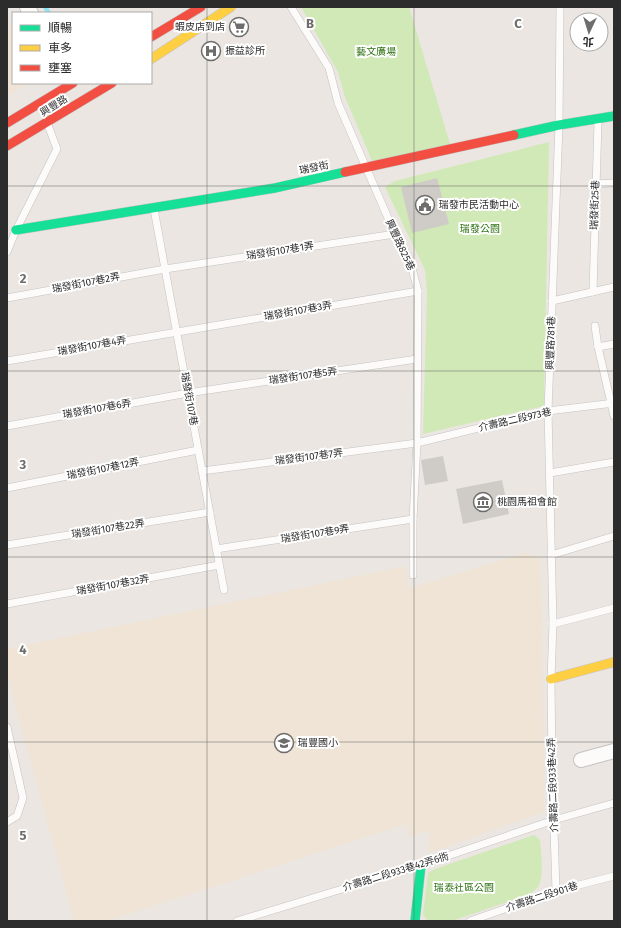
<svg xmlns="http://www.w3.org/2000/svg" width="621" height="928" viewBox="0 0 621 928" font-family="'Fira Sans','Noto Sans TC',sans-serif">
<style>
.education{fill:#efe4d5}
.green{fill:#d0e9b7}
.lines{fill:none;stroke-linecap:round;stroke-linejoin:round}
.stream{stroke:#8ee2f4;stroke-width:4.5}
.building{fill:#cfccc8}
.lane-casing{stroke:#c4c3c3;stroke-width:8}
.street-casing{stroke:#c4c3c3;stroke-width:16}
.fast-casing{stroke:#c4c3c3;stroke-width:10}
.slow-casing{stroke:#c4c3c3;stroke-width:10}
.jam-casing{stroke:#c4c3c3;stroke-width:10}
.lane{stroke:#fcfbfa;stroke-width:7}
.street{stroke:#fcfbfa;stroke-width:14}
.fast{stroke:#16e098;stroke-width:9}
.slow{stroke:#ffcf43;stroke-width:9}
.jam{stroke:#f24e42;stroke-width:9}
.grid{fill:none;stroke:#6f6d6b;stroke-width:1;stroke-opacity:0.55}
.labels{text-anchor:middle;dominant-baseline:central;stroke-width:4;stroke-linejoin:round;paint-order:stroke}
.poi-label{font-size:10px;fill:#2c2c2c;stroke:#fff;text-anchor:start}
.park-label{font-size:10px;fill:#2f7313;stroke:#fff}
.street-label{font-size:10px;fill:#2c2c2c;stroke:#fff}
.grid-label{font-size:13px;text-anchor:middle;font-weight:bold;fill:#6f6d6b;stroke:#fff;stroke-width:4;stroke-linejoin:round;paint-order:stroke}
</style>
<rect width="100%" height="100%" fill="#ebe6e1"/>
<!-- education -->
<g class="education">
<polygon points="7,22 13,31 13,83 29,83 7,96"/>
<polygon points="526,553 541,559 544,812 428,853 430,830 409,837 406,824 107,921 74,921 7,674 7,649 407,566 407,589"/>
</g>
<!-- green -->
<g class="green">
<polygon points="301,7 409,7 450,144 373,163 345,97 338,72"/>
<polygon points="549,142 544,406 423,434 427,292 425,270 385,187 395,181"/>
<path d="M534,835l6,5c1,10 4,36 -1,45 -2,4 -6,6 -9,9l-78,27h-24l-5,-6 5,-42 7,-4z"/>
</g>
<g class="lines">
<!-- stream -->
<polyline class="stream" points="45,7 49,13"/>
</g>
<!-- building -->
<g class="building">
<polygon points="437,178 449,224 412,233 401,187"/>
<polygon points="443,456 448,481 425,485 421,460"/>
<polygon points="502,480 509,514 463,524 456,489"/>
</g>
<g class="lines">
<defs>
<g id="lane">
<polyline points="291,7 329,68 338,103 395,234 410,261 418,291 417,443 413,519 413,575"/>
<polyline points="596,184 614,183"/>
<polyline points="154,209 224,590"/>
<polyline points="7,252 16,230 57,149 48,125"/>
<polyline points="593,292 598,121"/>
<polyline points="7,298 165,269 395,234"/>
<polyline points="552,301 614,287"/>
<polyline points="595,326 598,347 614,416"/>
<polyline points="598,347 614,344"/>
<polyline points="7,361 418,291"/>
<polyline points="7,426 188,393 417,359"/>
<polyline points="202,471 417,443 548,411 614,403"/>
<polyline points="550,473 614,462"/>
<polyline points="7,488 198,450"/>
<polyline points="7,545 210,512"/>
<polyline points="216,549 413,519"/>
<polyline points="551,555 614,536"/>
<polyline points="7,604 219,565"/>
<polyline points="553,624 614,608"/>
<polyline points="7,727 23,798 17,816 7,822"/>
<polyline points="556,891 552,768 551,679 553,624 548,411 559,125 560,7"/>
<polyline points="237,921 421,865 554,820 614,803"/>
<polyline points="470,921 556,891 614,876"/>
</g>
<g id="street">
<polyline points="27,7 31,13"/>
<polyline points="581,760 614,751"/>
</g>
<g id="fast">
<polyline points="514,135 559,125 614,116"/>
<polyline points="16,230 275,188 345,172"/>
<polyline points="415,921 421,865"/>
</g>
<g id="slow">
<polyline points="151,59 231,7"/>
<polyline points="551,679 614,662"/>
</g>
<g id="jam">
<polyline points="151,37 201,7"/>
<polyline points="7,123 73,83"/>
<polyline points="7,146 112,83"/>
<polyline points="345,172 514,135"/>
</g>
</defs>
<!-- lane casing -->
<use href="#lane" class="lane-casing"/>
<!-- street casing -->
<use href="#street" class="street-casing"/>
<!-- fast casing -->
<use href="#fast" class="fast-casing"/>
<!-- slow casing -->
<use href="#slow" class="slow-casing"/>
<!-- jam casing -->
<use href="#jam" class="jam-casing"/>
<!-- lane -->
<use href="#lane" class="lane"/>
<!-- street -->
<use href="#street" class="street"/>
<!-- fast -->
<use href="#fast" class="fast"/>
<!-- slow -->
<use href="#slow" class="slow"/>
<!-- jam -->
<use href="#jam" class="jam"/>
</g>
<!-- grid -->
<path class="grid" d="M207,7v914M414,7v914M7,186h607M7,371h607M7,557h607M7,742h607"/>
<!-- icons -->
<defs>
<symbol id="supermarket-ring" viewBox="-11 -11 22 22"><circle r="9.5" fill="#fff" stroke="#6f6d6b" stroke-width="1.5"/><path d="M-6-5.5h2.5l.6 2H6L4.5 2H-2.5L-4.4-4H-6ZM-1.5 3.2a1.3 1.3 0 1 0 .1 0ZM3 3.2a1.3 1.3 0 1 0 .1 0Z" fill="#6f6d6b"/></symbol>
<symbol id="hospital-ring" viewBox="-11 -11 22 22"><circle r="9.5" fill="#fff" stroke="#6f6d6b" stroke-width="1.5"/><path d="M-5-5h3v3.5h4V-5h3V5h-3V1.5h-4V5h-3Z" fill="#6f6d6b"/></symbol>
<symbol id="civic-ring" viewBox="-11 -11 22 22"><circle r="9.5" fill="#fff" stroke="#6f6d6b" stroke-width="1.5"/><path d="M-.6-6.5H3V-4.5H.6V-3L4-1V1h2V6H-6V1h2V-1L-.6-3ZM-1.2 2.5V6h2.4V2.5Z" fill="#6f6d6b"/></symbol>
<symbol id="museum-ring" viewBox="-11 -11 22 22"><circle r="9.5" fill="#fff" stroke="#6f6d6b" stroke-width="1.5"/><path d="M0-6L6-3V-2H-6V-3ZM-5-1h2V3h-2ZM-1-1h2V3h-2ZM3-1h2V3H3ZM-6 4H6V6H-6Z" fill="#6f6d6b"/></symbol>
<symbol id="school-ring" viewBox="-11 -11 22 22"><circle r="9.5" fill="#fff" stroke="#6f6d6b" stroke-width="1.5"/><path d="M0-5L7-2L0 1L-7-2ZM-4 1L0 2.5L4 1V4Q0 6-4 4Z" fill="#6f6d6b"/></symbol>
</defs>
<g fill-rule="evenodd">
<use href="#supermarket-ring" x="228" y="16" width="22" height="22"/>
<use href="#hospital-ring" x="200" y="40" width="22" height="22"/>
<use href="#civic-ring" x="414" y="194" width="22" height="22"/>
<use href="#museum-ring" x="472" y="491" width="22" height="22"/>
<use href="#school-ring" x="273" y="732" width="22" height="22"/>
</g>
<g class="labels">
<!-- poi labels -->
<g class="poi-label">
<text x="225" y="27" text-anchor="end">蝦皮店到店</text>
<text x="225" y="51">振益診所</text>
<text x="439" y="205">瑞發市民活動中心</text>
<text x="497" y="502">桃園馬祖會館</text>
<text x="298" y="743">瑞豐國小</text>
</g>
<!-- park labels -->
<g class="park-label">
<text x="376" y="52">藝文廣場</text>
<text x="480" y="229">瑞發公園</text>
<text x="464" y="888">瑞泰社區公園</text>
</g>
<!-- street labels -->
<g class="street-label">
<text transform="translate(54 106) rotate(-32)">興豐路</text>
<text transform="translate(314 168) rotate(-12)">瑞發街</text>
<text transform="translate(595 205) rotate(-88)">瑞發街25巷</text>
<text transform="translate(400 245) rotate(65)">興豐路825巷</text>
<text transform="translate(280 251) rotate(-9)">瑞發街107巷1弄</text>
<text transform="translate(86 283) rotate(-11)">瑞發街107巷2弄</text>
<text transform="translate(298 311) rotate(-10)">瑞發街107巷3弄</text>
<text transform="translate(551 343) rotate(-88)">興豐路781巷</text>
<text transform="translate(92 346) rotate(-10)">瑞發街107巷4弄</text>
<text transform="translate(303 376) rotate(-8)">瑞發街107巷5弄</text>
<text transform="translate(189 399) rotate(80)">瑞發街107巷</text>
<text transform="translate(97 409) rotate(-10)">瑞發街107巷6弄</text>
<text transform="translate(515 420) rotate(-13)">介壽路二段973巷</text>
<text transform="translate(309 457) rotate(-7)">瑞發街107巷7弄</text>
<text transform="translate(103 469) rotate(-11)">瑞發街107巷12弄</text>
<text transform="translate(108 529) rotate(-9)">瑞發街107巷22弄</text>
<text transform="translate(315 534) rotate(-9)">瑞發街107巷9弄</text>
<text transform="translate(113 585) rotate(-10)">瑞發街107巷32弄</text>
<text transform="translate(553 785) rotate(-92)">介壽路二段933巷42弄</text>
<text transform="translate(396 872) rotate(-17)">介壽路二段933巷42弄6衖</text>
<text transform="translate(542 897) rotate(-18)">介壽路二段901巷</text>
</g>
</g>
<g class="grid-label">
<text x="310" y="28">B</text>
<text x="518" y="28">C</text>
<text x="23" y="283">2</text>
<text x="23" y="469">3</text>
<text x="23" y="654">4</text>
<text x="23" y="840">5</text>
</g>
<!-- border -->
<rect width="621" height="928" fill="none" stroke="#2c2c2c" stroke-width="16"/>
<!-- legend -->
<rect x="12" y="12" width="140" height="72" fill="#ffffff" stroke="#ababab"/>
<rect x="20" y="25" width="20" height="6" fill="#16e098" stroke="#ababab"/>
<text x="48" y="32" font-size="12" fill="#2c2c2c">順暢</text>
<rect x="20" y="45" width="20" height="6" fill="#ffcf43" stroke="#ababab"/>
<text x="48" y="52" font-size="12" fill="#2c2c2c">車多</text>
<rect x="20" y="65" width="20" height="6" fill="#f24e42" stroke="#ababab"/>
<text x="48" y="72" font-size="12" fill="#2c2c2c">壅塞</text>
<!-- north arrow -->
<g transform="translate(589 32) rotate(184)"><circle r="19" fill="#ffffff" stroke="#ababab"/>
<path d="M0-3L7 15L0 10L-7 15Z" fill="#6f6d6b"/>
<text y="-6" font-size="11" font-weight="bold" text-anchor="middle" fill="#2c2c2c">北</text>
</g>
</svg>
